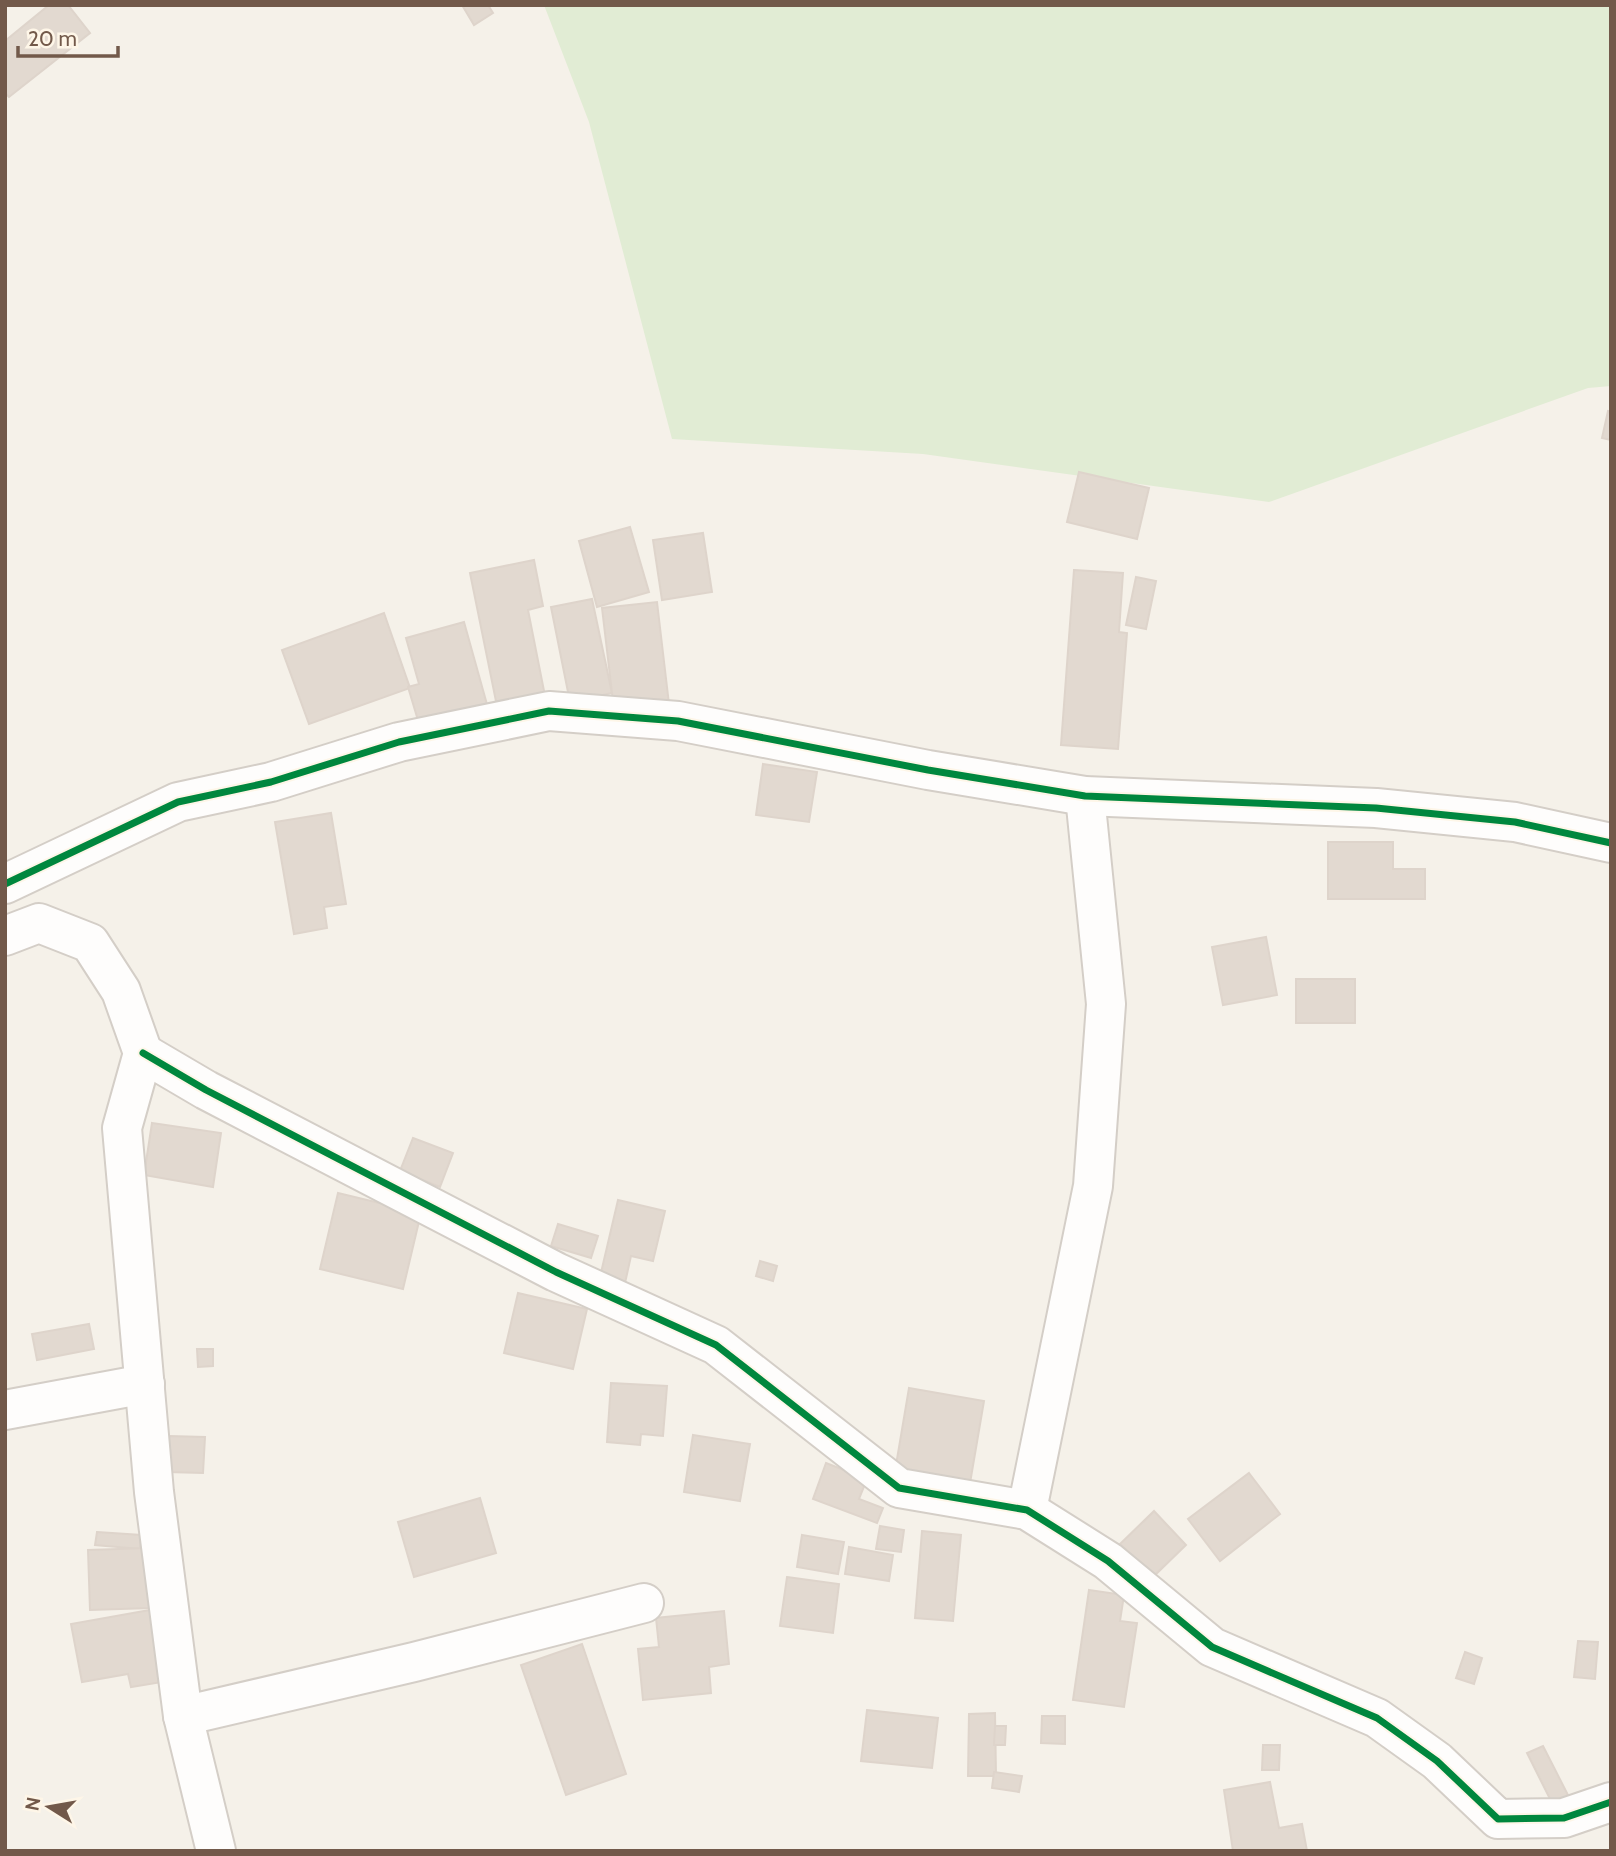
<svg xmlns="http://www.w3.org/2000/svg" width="1616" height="1856" viewBox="0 0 1616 1856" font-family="Cabin,sans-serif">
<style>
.green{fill:#e1ecd4}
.building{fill:#e2d9d0;stroke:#ded4cb;stroke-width:2}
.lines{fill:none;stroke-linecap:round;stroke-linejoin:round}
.street-casing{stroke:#d4cec7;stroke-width:42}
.street{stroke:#fefdfc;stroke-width:38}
.cycleway-casing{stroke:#fef6e8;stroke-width:11}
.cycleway{stroke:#00873e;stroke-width:7}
</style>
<rect width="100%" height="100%" fill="#f5f1e9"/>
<!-- green -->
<polygon class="green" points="544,5 1611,5 1611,386 1588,388 1269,502 923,454 672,439 589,122"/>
<!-- building -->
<g class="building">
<polygon points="49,5 68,5 90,33 9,97 5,93 5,41"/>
<polygon points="462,5 488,5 493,13 474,25"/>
<polygon points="1608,411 1611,412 1611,440 1602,438"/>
<polygon points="1079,472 1149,488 1137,539 1067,522"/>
<polygon points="630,527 649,592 597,607 579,541"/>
<polygon points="703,533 712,592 662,600 653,540"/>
<polygon points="534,560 543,606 528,610 546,701 498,711 470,573"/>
<polygon points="1074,570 1123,573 1119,632 1127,633 1118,749 1061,745"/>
<polygon points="1136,577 1156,581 1146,629 1126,625"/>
<polygon points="592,599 612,693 570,702 551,607"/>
<polygon points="657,602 669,704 614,710 602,608"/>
<polygon points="384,613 410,688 309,724 282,650"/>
<polygon points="464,622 488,708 420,727 408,687 419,684 406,638"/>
<polygon points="763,764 817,772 809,822 756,815"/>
<polygon points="331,813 346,904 324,907 327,928 294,934 275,822"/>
<polygon points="1328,842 1393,842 1393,869 1425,869 1425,899 1328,899"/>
<polygon points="1266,937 1277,995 1223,1005 1212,947"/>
<rect x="1296" y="979" width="59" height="44"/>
<polygon points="152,1123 221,1133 213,1187 144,1175"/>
<polygon points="413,1138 453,1153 440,1187 400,1171"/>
<polygon points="338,1193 421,1213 403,1289 320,1269"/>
<polygon points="618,1200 665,1211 653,1261 631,1256 625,1283 600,1277"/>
<polygon points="558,1224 598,1236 591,1258 551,1246"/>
<polygon points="760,1261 777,1266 773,1281 756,1276"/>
<polygon points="518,1293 587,1309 573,1369 504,1353"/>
<polygon points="89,1324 94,1349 37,1360 32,1334"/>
<polygon points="197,1349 213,1349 213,1366 198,1367"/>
<polygon points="611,1383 667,1386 663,1436 641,1434 640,1445 607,1442"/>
<polygon points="909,1388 984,1401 969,1489 894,1477"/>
<polygon points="693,1435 750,1444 740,1501 684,1492"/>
<polygon points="169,1436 205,1437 203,1473 167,1472"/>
<polygon points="826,1463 867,1479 859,1499 883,1508 877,1523 813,1499"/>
<polygon points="1249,1473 1280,1514 1220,1561 1188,1519"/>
<polygon points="480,1498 496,1553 414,1577 398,1522"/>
<polygon points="1154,1511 1186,1545 1152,1578 1120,1544"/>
<polygon points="880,1526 904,1530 901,1552 876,1549"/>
<polygon points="922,1531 961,1535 953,1621 915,1618"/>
<polygon points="97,1532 141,1535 140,1549 95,1545"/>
<polygon points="802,1535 844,1542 838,1574 797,1567"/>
<polygon points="849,1547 893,1555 889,1581 845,1574"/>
<polygon points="149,1548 151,1608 90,1610 88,1550"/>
<polygon points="787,1577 839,1584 833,1633 780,1626"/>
<polygon points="1089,1590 1124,1595 1120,1621 1137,1623 1124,1707 1073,1700"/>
<polygon points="150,1610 162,1682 131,1687 128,1674 82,1682 71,1624"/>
<polygon points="724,1611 729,1664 709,1667 711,1693 643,1700 638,1649 659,1647 656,1618"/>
<polygon points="1578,1641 1598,1642 1595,1679 1574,1677"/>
<polygon points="582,1644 626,1774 566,1795 521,1665"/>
<polygon points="1465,1652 1482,1658 1474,1684 1456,1678"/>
<polygon points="867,1710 938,1718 932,1768 861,1761"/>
<polygon points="995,1713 996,1776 968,1776 969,1714"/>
<polygon points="1042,1716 1065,1716 1065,1744 1041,1743"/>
<polygon points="995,1726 1006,1726 1005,1745 994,1745"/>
<polygon points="1263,1745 1280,1745 1279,1770 1262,1770"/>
<polygon points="1543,1746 1569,1797 1553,1805 1527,1753"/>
<polygon points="994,1772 1022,1776 1019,1792 992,1788"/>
<polygon points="1270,1782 1279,1828 1302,1824 1307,1851 1233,1851 1224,1790"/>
</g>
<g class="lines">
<defs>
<g id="street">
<polyline points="5,884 178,802 271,782 399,742 549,711 678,721 928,770 1085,796 1376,808 1515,822 1611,843"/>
<polyline points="5,936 39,923 90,943 121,991 143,1053 122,1128 154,1492 183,1716 216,1851"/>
<polyline points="143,1053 206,1090 556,1272 716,1345 899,1488 1027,1510 1108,1561 1212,1647 1377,1718 1437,1761 1498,1819 1564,1818 1611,1802"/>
<polyline points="5,1410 145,1384"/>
<polyline points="1027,1510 1093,1186 1106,1004 1085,796"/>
<polyline points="183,1716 414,1662 644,1603"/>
</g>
</defs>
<!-- street casing -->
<use href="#street" class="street-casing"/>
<!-- street -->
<use href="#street" class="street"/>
<defs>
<g id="cycleway">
<polyline points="5,884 178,802 271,782 399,742 549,711 678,721 928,770 1085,796 1376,808 1515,822 1611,843"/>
<polyline points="143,1053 206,1090 556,1272 716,1345 899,1488 1027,1510 1108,1561 1212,1647 1377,1718 1437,1761 1498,1819 1564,1818 1611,1802"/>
</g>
</defs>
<!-- cycleway casing -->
<use href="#cycleway" class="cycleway-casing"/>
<!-- cycleway -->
<use href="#cycleway" class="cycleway"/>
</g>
<!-- border -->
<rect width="1616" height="1856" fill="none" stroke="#72594a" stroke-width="14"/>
<!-- north arrow -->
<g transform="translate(49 1807) rotate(281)" stroke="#fef6e8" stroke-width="5" paint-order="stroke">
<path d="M0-5L12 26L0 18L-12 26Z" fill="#72594a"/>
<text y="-10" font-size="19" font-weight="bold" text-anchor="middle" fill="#72594a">N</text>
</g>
<!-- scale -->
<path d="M18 46v10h100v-10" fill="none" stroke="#72594a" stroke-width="3.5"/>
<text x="28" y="46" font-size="21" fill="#72594a" stroke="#fef6e8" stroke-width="5" paint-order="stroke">20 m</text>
</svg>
